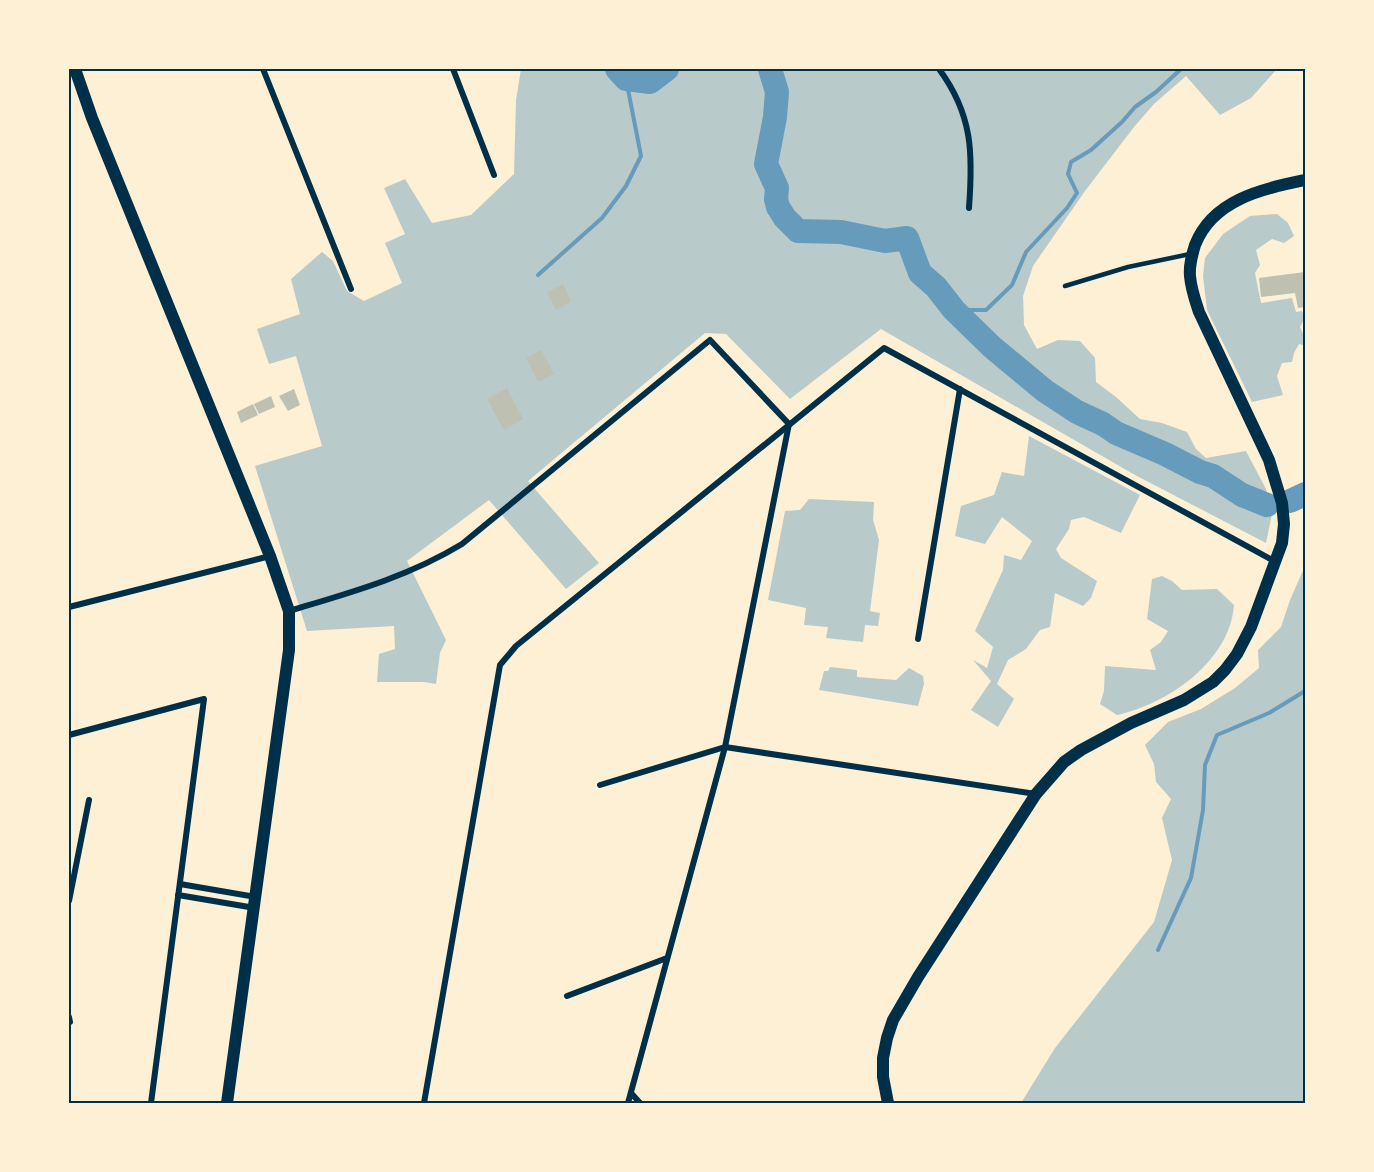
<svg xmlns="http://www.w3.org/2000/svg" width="1374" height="1172" viewBox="0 0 1374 1172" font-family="'IBM Plex Serif',serif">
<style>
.green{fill:#b9caca}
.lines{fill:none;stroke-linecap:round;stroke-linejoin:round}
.stream{stroke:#669bbc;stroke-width:4}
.river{stroke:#669bbc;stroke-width:24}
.building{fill:#bec0b2}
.service{stroke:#003049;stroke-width:4.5}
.minor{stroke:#003049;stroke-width:6}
.secondary{stroke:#003049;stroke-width:12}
.neatline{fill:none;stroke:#003049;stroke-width:2}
</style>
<rect width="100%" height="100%" fill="#fdf0d5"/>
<!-- green -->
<g class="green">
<polygon points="521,69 1277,69 1251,98 1220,115 1186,76 1154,104 1134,127 1085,191 1033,266 1023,296 1024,325 1037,349 1058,340 1080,341 1095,358 1096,382 1116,397 1140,419 1162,423 1187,432 1196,449 1206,458 1246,451 1266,489 1272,514 1266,543 1135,475 881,329 790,399 726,334 705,333 528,481 599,563 566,589 489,500 407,561 446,640 440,653 436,684 424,682 377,682 379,654 395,649 394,626 307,631 255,466 322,446 296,356 269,364 257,329 300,314 291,279 322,252 333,261 347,291 364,301 402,283 385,243 405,234 384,188 405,179 432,223 471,215 514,174 516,100"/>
<polygon points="1277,214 1288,223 1294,236 1284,243 1272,239 1256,250 1260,265 1255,273 1261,303 1292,298 1296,312 1302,311 1305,318 1300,327 1304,336 1303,345 1299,344 1294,353 1292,362 1282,363 1277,376 1283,395 1252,402 1207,310 1203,276 1205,258 1223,234 1250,216"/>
<polygon points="1029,436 1140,495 1121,533 1084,517 1071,520 1069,529 1056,549 1061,558 1097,581 1091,598 1083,606 1055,593 1050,627 1040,630 1026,649 1008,660 997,684 1014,699 998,727 971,710 991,681 973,660 987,668 993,647 975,631 1003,570 1004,555 1021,560 1032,541 1002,517 985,544 955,536 961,506 994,495 1002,472 1024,476"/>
<polygon points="809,499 874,502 873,520 879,540 870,611 880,613 878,626 865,625 863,642 826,638 828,627 804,625 806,608 768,600 785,511 800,510"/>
<polygon points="1305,566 1305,1103 1021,1103 1055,1048 1154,922 1172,860 1162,818 1171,799 1156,782 1154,764 1145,745 1168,722 1201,709 1235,688 1259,668 1258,650 1281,627 1290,600"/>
<path d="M1162,576l10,5 10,9 35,-1 17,16c-4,56 -66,99 -117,110l-17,-11 4,-13 1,-25 51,4 -6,-20 11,-8 7,-11 -21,-12 5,-40z"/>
<polygon points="830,667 857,670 857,677 896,680 909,668 923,676 924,684 918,706 819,690 824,671 828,671"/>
</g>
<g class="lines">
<!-- stream -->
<g class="stream">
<polyline points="538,275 602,218 626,186 641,156 626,79"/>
<polyline points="954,310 986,310 1012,285 1026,252 1067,208 1077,193 1068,174 1071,162 1091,150 1122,122 1135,107 1156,92 1181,69"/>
<polyline points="1158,950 1191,878 1203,810 1205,765 1217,735 1269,713 1305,691"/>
</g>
<!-- river -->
<g class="river">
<polyline points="617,69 626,79 650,82 667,69"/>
<polyline points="770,69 777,92 775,117 766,164 777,188 776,199 778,207 785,218 798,231 841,232 885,241 907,238 920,273 936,287 954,310 992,347 1045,391 1077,412 1103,424 1116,433 1165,454 1200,472 1213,476 1242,495 1267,505"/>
<polyline points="1290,501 1305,494"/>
</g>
</g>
<!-- building -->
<g class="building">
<polygon points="1305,272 1305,307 1298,308 1295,293 1261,297 1259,278"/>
<polygon points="563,284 571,302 556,310 547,292"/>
<polygon points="541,350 554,374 538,382 526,358"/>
<polygon points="507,388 523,419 504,430 487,399"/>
<polygon points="294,389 300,405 288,411 279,396"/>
<polygon points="271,396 275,407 259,414 254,404"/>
<polygon points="253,404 258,415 241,423 237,412"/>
</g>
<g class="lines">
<!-- service -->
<polyline class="service" points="1065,286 1128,267 1190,254"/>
<!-- minor -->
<g class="minor">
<polyline points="263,69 351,289"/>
<polyline points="453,69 494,175"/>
<path d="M939,69c34,46 34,85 30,139"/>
<polyline points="69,607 270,556"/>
<path d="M289,611c60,-18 119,-34 173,-67l248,-204 79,84 -64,323 -97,356"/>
<polyline points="918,639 960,389"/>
<polyline points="69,735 204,699 151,1103"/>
<polyline points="600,785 725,747 1036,794"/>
<polyline points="180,884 256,897"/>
<polyline points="178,895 255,908"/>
<polyline points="69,901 89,800"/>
<polyline points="567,996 667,958"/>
<polyline points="69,1017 70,1022"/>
<polyline points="631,1093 640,1103"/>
<polyline points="424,1103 500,665 516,646 884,348 1276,562"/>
</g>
<!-- secondary -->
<g class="secondary">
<polyline points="75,69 92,118 270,556 289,611 289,650 227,1103"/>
<path d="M888,1103l-5,-26v-19l4,-20 6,-18 25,-43 118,-183 28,-32 17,-12 50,-27 53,-23 29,-18 12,-12 12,-16 14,-27 31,-84 2,-19 -2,-21 -13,-43 -70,-148c-4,-12 -8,-23 -9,-36 -1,-11 2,-21 5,-31 18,-46 68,-56 110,-65"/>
</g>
</g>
<!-- border -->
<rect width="1374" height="1172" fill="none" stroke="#fdf0d5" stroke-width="141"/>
<rect x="70" y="70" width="1234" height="1032" class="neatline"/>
</svg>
